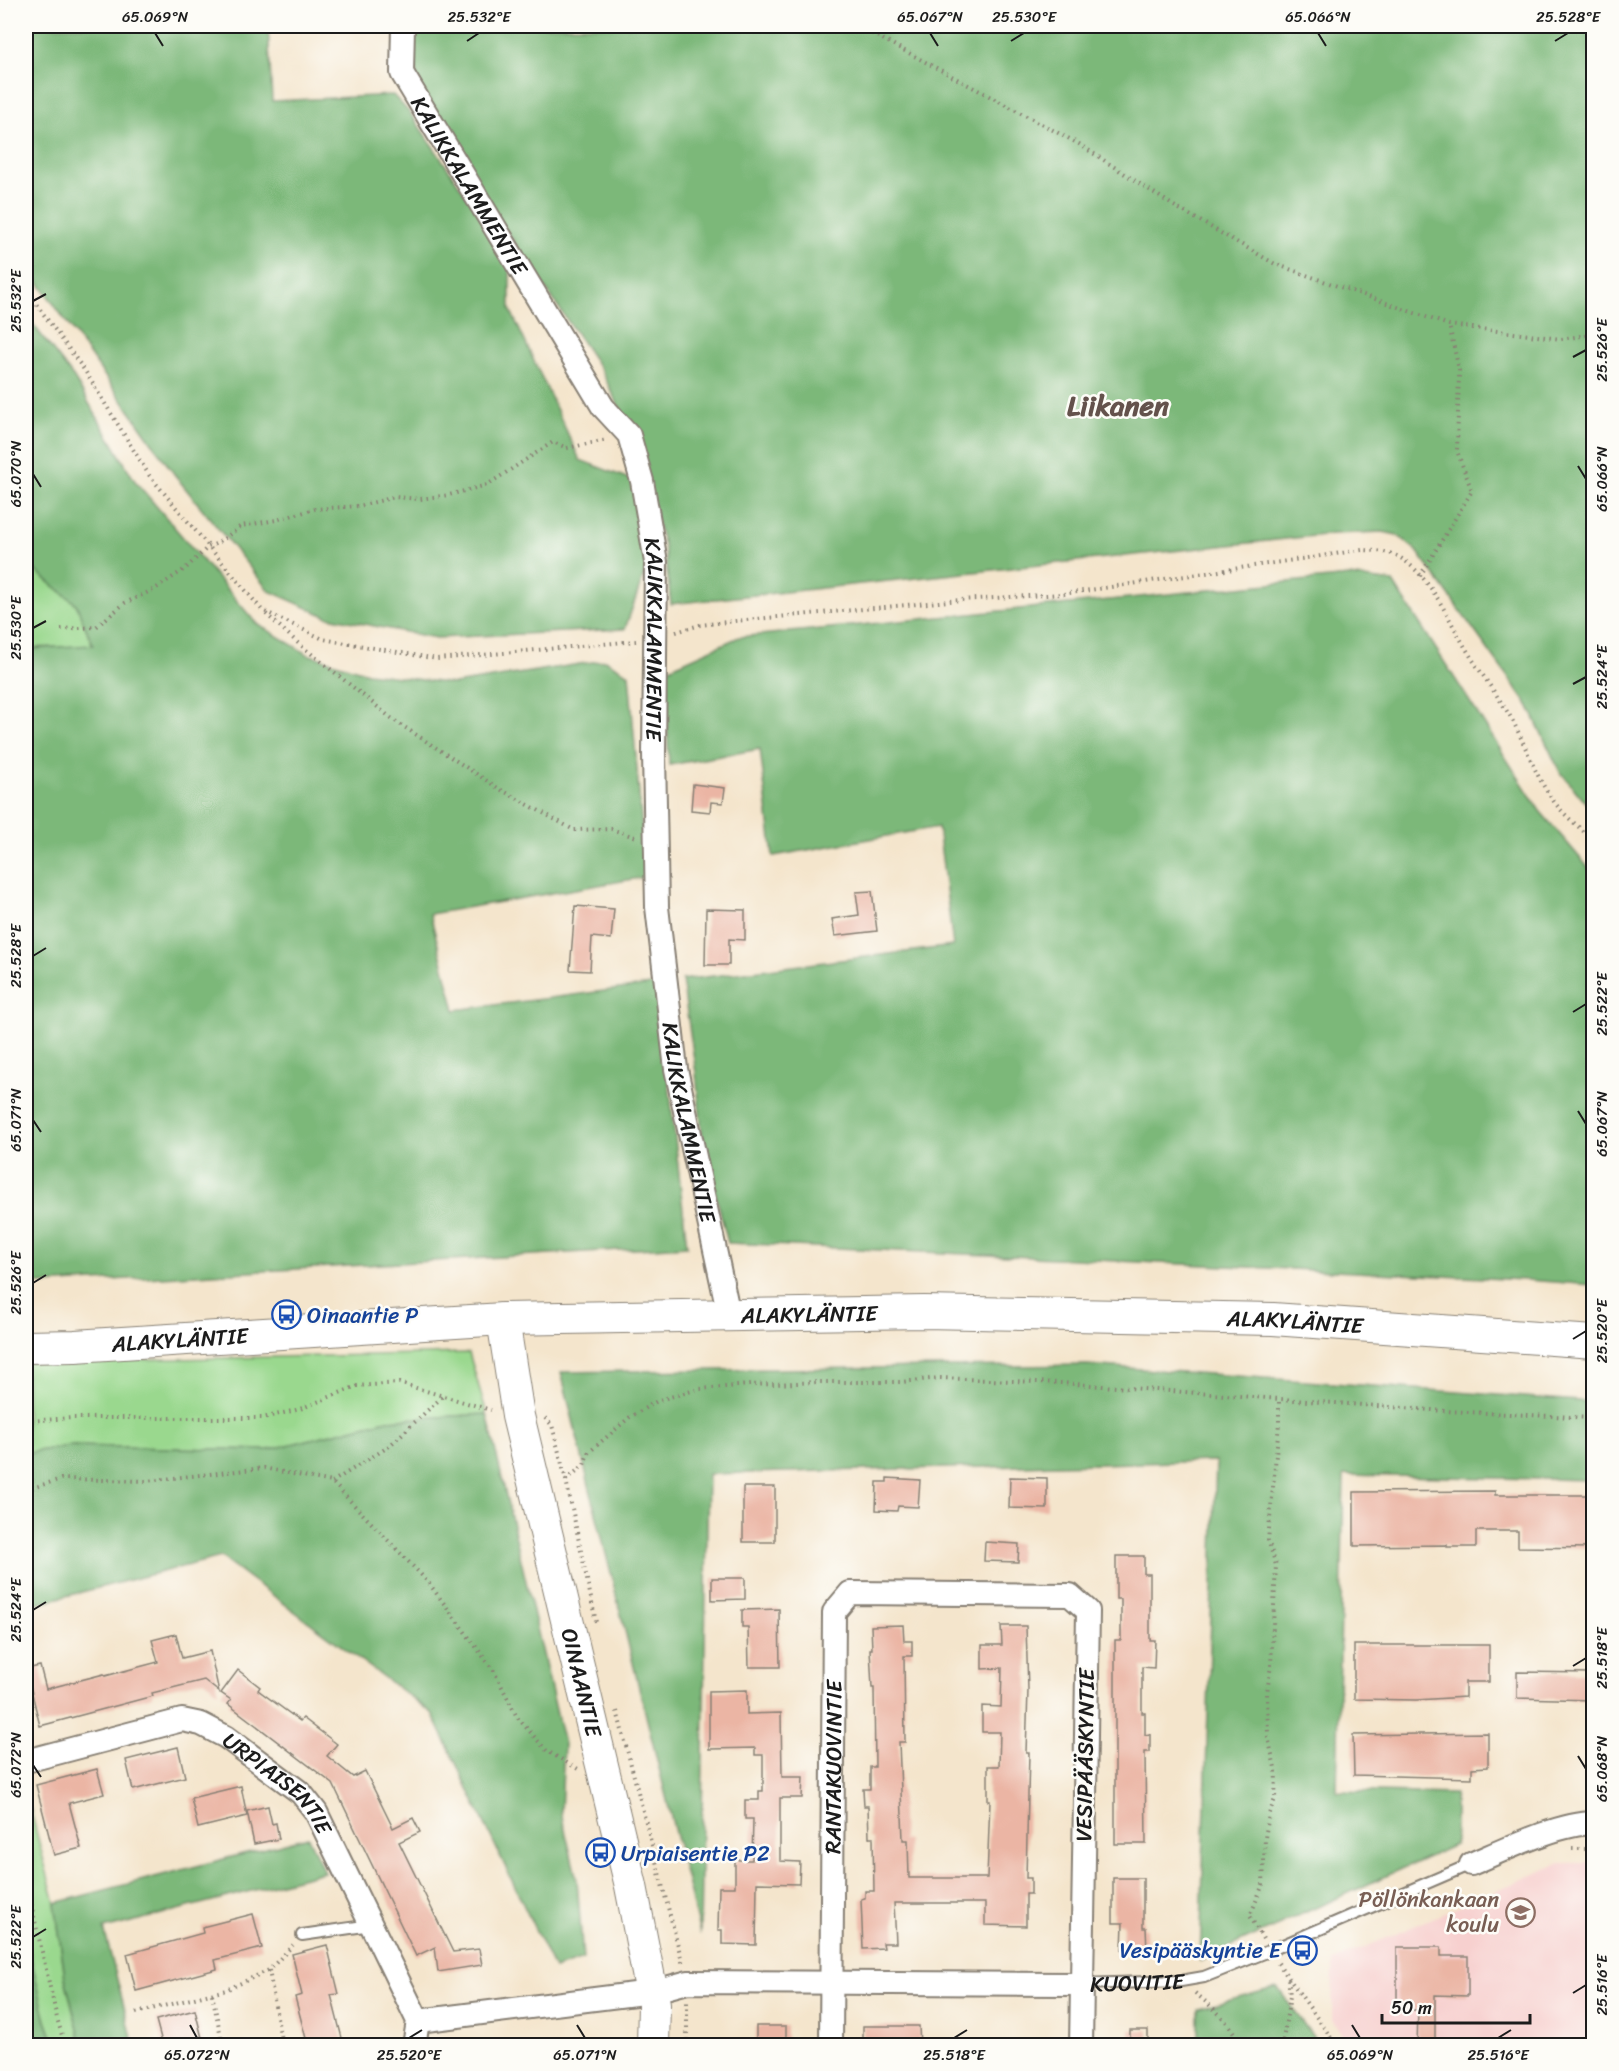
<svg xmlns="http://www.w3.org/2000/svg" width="1619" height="2071" viewBox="0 0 1619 2071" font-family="Sriracha,sans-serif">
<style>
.built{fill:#f7d0cf}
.green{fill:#9ad88e;stroke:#5b7a55;stroke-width:1.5}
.forest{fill:#7bb879;stroke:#4c6a4a;stroke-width:1.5}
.building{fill:#ebb5a4}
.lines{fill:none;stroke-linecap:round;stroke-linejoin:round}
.lane-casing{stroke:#888074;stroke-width:14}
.street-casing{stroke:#888074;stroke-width:26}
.secondary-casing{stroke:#888074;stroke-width:34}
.path{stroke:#888074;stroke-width:4;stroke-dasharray:1.5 4.5;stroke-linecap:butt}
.lane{stroke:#fff;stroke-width:10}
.street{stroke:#fff;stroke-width:22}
.secondary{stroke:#fff;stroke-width:32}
.ticks{fill:none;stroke:#1c1c1c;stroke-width:2}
.labels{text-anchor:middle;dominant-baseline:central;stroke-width:5;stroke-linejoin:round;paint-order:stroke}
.street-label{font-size:22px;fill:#1c1c1c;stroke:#fdfcf7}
.transit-label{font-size:22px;fill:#164399;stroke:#fdfcf7;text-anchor:start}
.education-label{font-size:22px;fill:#785e54;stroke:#fdfcf7;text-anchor:end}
.district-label{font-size:28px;font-weight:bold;fill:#64524c;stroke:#fdfcf7}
.neatline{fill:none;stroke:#1c1c1c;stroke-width:2}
.ticks-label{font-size:15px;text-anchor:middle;fill:#1c1c1c}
</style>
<rect width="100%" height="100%" fill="#fdfcf7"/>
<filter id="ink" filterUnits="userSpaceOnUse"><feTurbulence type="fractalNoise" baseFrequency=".0167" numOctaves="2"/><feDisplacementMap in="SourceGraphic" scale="12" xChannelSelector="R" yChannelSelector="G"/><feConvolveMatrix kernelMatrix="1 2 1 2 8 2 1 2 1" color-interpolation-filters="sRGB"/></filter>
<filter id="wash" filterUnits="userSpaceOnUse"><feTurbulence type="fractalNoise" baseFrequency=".008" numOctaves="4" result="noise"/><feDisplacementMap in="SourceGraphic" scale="24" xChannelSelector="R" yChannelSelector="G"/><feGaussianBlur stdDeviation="1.35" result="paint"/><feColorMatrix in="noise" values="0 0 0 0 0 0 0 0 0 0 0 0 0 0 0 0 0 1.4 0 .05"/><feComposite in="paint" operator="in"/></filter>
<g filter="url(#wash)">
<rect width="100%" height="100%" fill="#f4e5cc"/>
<!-- built -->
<polygon class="built" points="1560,1863 1593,1863 1593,2045 1351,2045 1332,2020 1333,1961"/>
<!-- green -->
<g class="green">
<polygon points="26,563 76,604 93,646 26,648"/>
<polygon points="469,1353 487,1414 387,1420 268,1450 69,1446 26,1453 26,1362"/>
<polygon points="26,1793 55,1903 65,1978 82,2045 55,2045 46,2021 26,1938"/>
</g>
<!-- forest -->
<g class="forest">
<polygon points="26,26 268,26 272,101 393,95 410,113 510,259 510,309 580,460 635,481 647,566 625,629 436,638 328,617 269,591 177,478 26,265"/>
<polygon points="414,26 1593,26 1593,812 1559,770 1528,705 1417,551 1397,535 1383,532 1333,534 671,604 664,546 632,433 601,370 464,168 421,93 413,61"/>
<polygon points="26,315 74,378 135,481 256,623 307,654 368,673 454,684 605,660 629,674 646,877 430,914 455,1010 658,984 687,1246 26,1285 26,649 93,645 76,604 26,563"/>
<polygon points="1349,576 1393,582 1540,811 1593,873 1593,1285 1527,1280 728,1243 703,1144 696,1073 682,980 953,946 938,827 773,856 760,749 669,765 665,670 739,637"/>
<polygon points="1087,1365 1593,1402 1593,1480 1344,1475 1337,1791 1455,1794 1455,1845 1200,1960 1216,1461 708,1474 700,1934 561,1372"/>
<polygon points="487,1414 564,1744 561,1813 577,1880 583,1959 554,1969 432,1713 221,1557 26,1606 26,1453 69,1446 268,1450 387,1420"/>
<polygon points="308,1837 324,1872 104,1929 134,2045 116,2045 113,2037 99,2045 82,2045 65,1978 55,1903"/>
<polygon points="26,1938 46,2021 55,2045 26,2045"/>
<polygon points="1277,1987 1319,2045 1198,2045 1198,2009"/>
</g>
<g id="blocks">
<!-- building -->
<g class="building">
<polygon points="693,784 725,788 723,803 711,802 710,812 691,810"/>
<polygon points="872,891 877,931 835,936 832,919 859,915 856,892"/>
<polygon points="575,906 614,909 611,939 592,937 590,971 570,970"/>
<polygon points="706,909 745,910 745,940 729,939 729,965 705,965"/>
<polygon points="1010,1477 1047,1478 1047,1509 1009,1508"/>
<polygon points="887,1478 920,1480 918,1507 898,1506 897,1511 876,1510 877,1482 887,1482"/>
<rect x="743" y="1487" width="32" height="55"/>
<polygon points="1495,1491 1495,1495 1593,1495 1593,1548 1518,1547 1518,1531 1476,1531 1476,1547 1447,1547 1447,1545 1354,1546 1354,1492"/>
<polygon points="985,1542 1019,1544 1018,1562 984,1561"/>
<polygon points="1116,1556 1144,1556 1144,1574 1150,1574 1150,1640 1155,1640 1154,1668 1142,1667 1142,1713 1145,1713 1145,1735 1150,1734 1150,1752 1145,1752 1146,1844 1115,1844 1115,1640 1121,1640 1121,1599 1116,1599"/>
<polygon points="712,1578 745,1578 745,1599 712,1600"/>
<polygon points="779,1609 780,1667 749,1667 748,1627 742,1627 742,1610"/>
<polygon points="903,1625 904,1641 912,1641 912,1656 904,1656 905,1742 899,1742 903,1840 908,1840 909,1878 987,1878 990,1801 988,1801 988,1766 999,1766 1000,1732 982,1732 982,1706 1001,1707 1002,1668 982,1669 982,1645 1002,1645 1001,1626 1026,1626 1028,1690 1026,1753 1029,1753 1026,1878 1031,1878 1031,1894 1026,1894 1026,1926 985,1925 985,1903 894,1903 896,1943 883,1943 884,1948 863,1949 861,1899 865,1898 865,1891 874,1891 873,1838 869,1838 868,1806 864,1806 863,1789 870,1789 870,1767 875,1767 874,1688 872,1688 870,1649 872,1649 871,1626"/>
<polygon points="176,1634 182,1658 210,1651 219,1692 204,1680 152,1693 153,1696 40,1726 26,1669 40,1666 46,1689 104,1674 105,1676 158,1662 152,1640"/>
<polygon points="1354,1645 1489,1645 1489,1682 1465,1682 1465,1697 1416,1700 1354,1699"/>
<polygon points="238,1670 260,1687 258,1690 300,1721 303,1718 337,1744 327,1756 353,1777 365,1771 393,1828 413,1818 420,1832 399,1842 453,1952 479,1949 482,1965 438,1972 435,1947 416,1956 333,1784 228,1704 231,1700 221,1693"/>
<polygon points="1517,1672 1593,1673 1593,1700 1517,1698"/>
<polygon points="747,1690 747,1714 781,1713 782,1777 803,1777 802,1798 780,1798 780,1861 800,1862 799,1884 757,1883 756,1945 722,1944 722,1930 718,1930 719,1887 735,1887 735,1860 752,1860 753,1819 745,1819 745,1800 759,1800 759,1791 763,1791 763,1755 755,1755 755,1748 709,1749 709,1691"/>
<polygon points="1488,1733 1488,1767 1472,1768 1472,1778 1354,1775 1353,1735"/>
<polygon points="178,1747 185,1777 133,1790 126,1760"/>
<polygon points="97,1769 104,1794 69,1803 81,1848 54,1855 36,1785"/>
<polygon points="241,1786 247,1816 198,1828 191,1798"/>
<polygon points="268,1806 272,1824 276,1823 279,1839 254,1844 247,1811"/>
<polygon points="1113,1878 1143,1878 1143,1928 1146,1928 1147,1950 1122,1950 1123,1923 1113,1923"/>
<polygon points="253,1914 262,1948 215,1960 217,1969 136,1991 127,1954 203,1933 202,1927"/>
<polygon points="327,1945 339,1994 331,1995 344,2046 308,2046 295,1997 302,1995 292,1954"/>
<polygon points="1397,1947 1441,1947 1441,1956 1468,1956 1468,1996 1435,1995 1435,2046 1417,2046 1418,2010 1397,2010"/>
<polygon points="195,2010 204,2046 163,2046 156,2020"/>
<rect x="756" y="2026" width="30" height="20"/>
<polygon points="863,2026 919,2026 920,2046 863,2046"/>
<rect x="1130" y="2030" width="18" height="16"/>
</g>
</g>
</g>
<g filter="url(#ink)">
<use href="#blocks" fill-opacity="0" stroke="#888074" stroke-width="1.5"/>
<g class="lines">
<defs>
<g id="lane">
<polyline points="302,1935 371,1925"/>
<path id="s1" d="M1081,1984l100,-3 23,-4 65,-26 202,-87"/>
</g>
<g id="street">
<path id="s2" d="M403,26l-1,47 201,334 26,28 13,46 14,81 -2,192 3,153 19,162 53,246"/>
<path id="s3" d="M26,1761l156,-41 19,4 25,13 75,56 15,19 102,209 -4,25"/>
<path d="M1471,1864c33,-14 88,-41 123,-41"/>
<polyline points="418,2021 651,1992 688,1982 1081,1984"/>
<path id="s4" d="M831,2046l3,-434 16,-19 220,2 18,16 -7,435"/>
</g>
<g id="secondary">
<path id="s5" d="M503,1319l15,97 113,470 23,118 -1,42"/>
<path id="s6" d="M26,1347l49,-1 428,-27 421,-7 349,7 321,23"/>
</g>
</defs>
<!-- lane casing -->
<use href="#lane" class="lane-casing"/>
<!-- street casing -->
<use href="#street" class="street-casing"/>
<!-- secondary casing -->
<use href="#secondary" class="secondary-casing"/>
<!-- path -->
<g class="path">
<polyline points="784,26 858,26 1079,144 1174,206 1275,264 1449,325 1561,339 1594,334"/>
<polyline points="26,290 85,371 149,475 262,610 323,639 437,659 636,641"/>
<polyline points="1420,576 1472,491 1457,451 1459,370 1449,325"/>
<polyline points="266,614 298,643 395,721 498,788 574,830 611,829 635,837"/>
<polyline points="61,629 96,627 125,603 155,589 185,569 208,547 218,543 241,526 276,520 315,509 359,506 395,497 420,499 449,495 487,485 553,442 567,448 607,440"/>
<path d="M676,632l24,-7 35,-4 225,-21 103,-6 299,-44c16,1 30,1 43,11 27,19 44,59 60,86 14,24 31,46 45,69 17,30 26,66 50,93 10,11 22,21 34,31"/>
<polyline points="545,1418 552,1425 566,1480 596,1622"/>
<polyline points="26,1421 73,1418 263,1418 300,1409 357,1386 399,1383 491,1410"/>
<polyline points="566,1480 584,1465 588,1453 630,1417 659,1400 699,1389 750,1385 818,1382 901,1382 940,1378 1061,1383 1445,1411 1594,1418"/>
<polyline points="332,1482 388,1447 442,1397"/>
<polyline points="26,1490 61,1479 146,1481 264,1468 332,1482 428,1582 494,1671 517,1717 547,1751 578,1769"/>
<polyline points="617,1711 683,1965"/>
<polyline points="1572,1849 1594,1849"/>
<polyline points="26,1881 57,2018 65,2046"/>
<polyline points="1263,1939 1250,1916 1263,1884 1265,1838 1269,1814 1275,1799 1276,1772 1268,1737 1267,1692 1271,1665 1276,1565 1268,1540 1279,1423 1279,1399"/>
<polyline points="1278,1963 1337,2046"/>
<polyline points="269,1970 282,2046"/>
<path d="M1195,1993c20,16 35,29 46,53"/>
<polyline points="212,1994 223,2046"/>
<polyline points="136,2013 226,1990 269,1970 293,1945"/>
<polyline points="687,2046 687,2001"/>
<polyline points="1282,2046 1290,1996 1288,1977"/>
</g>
<!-- lane -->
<use href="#lane" class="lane"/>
<!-- street -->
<use href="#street" class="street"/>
<!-- secondary -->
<use href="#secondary" class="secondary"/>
</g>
</g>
<!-- ticks -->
<path class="ticks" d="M155,33l8,13M930,33l8,13M1318,33l8,13M467,41l12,-8M1011,41l13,-8M1555,41l13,-8M33,301l13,-7M1573,357l13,-7M1578,466l8,13M33,474l8,13M33,628l13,-7M1573,684l13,-7M33,956l13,-8M1573,1012l13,-8M1578,1111l8,13M33,1120l8,12M33,1283l13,-8M1573,1339l13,-8M33,1610l13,-8M1573,1666l13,-8M1578,1756l8,13M33,1765l8,12M33,1937l13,-8M1573,1993l13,-8M190,2025l7,13M577,2025l8,13M1352,2025l8,13M409,2038l13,-8M954,2038l13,-8M1498,2038l13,-8"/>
<!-- icons -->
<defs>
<symbol id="bus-ring" viewBox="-11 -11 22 22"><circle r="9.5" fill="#fdfcf7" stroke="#1a4fb4" stroke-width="1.5"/><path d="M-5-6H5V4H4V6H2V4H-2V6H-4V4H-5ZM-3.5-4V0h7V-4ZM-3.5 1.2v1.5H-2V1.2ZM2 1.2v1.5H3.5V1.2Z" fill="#1a4fb4"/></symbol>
<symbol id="school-ring" viewBox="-11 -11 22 22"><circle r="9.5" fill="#fdfcf7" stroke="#8d6e63" stroke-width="1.5"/><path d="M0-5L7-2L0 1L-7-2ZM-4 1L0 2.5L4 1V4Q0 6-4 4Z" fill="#8d6e63"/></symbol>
</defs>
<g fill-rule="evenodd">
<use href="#bus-ring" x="270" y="1298" width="33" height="33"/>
<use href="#bus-ring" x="584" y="1836" width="33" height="33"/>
<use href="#school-ring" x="1504" y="1896" width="33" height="33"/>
<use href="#bus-ring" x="1286" y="1934" width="33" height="33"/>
</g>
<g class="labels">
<!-- street labels -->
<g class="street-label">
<text stroke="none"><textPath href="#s2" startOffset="178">KALIKKALAMMENTIE</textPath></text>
<text stroke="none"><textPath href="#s2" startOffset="682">KALIKKALAMMENTIE</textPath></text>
<text stroke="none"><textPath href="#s2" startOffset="1168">KALIKKALAMMENTIE</textPath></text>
<text stroke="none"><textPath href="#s6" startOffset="784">ALAKYLÄNTIE</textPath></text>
<text stroke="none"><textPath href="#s6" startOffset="1270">ALAKYLÄNTIE</textPath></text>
<text stroke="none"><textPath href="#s6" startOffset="154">ALAKYLÄNTIE</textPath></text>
<text stroke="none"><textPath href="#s5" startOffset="372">OINAANTIE</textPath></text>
<text transform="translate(1085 1755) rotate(-89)">VESIPÄÄSKYNTIE</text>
<text stroke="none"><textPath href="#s4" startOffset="279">RANTAKUOVINTIE</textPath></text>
<text stroke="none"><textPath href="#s3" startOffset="279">URPIAISENTIE</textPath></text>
<text stroke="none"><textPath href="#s1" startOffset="56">KUOVITIE</textPath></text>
</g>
<!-- transit labels -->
<g class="transit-label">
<text x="307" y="1315">Oinaantie P</text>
<text x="621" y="1853">Urpiaisentie P2</text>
<text x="1281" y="1950" text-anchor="end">Vesipääskyntie E</text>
</g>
<!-- education labels -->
<g class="education-label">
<text x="1499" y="1899">Pöllönkankaan<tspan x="1499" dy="25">koulu</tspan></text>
</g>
<!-- district labels -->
<g class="district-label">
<text x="1118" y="405">Liikanen</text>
</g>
</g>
<!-- margin -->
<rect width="1619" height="2071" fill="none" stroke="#fdfcf7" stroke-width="66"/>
<!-- scale -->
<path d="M1382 2014v9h148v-9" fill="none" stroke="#1c1c1c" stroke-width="3"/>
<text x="1391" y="2014" font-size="18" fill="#1c1c1c" stroke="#fdfcf7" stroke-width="4.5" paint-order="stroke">50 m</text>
<rect x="33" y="33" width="1553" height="2005" class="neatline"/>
<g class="ticks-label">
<text x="155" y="22">65.069°N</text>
<text x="479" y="22">25.532°E</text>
<text x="930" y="22">65.067°N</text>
<text x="1024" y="22">25.530°E</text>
<text x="1318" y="22">65.066°N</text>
<text x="1568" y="22">25.528°E</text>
<text transform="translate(16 301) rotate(-90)" y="5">25.532°E</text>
<text transform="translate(1602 350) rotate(-90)" y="5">25.526°E</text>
<text transform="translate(16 474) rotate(-90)" y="5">65.070°N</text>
<text transform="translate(1602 479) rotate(-90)" y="5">65.066°N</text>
<text transform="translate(16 628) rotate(-90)" y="5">25.530°E</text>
<text transform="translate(1602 677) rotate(-90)" y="5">25.524°E</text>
<text transform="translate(16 956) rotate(-90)" y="5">25.528°E</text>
<text transform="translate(1602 1004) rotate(-90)" y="5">25.522°E</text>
<text transform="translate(16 1120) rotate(-90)" y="5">65.071°N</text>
<text transform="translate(1602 1124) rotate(-90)" y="5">65.067°N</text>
<text transform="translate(16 1283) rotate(-90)" y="5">25.526°E</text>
<text transform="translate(1602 1331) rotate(-90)" y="5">25.520°E</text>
<text transform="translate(16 1610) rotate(-90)" y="5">25.524°E</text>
<text transform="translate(1602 1658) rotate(-90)" y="5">25.518°E</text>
<text transform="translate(16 1765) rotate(-90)" y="5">65.072°N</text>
<text transform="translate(1602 1769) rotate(-90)" y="5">65.068°N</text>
<text transform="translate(16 1937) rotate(-90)" y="5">25.522°E</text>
<text transform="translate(1602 1985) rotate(-90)" y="5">25.516°E</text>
<text x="197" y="2060">65.072°N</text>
<text x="409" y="2060">25.520°E</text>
<text x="585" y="2060">65.071°N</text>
<text x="954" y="2060">25.518°E</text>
<text x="1360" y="2060">65.069°N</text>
<text x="1498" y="2060">25.516°E</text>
</g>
</svg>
